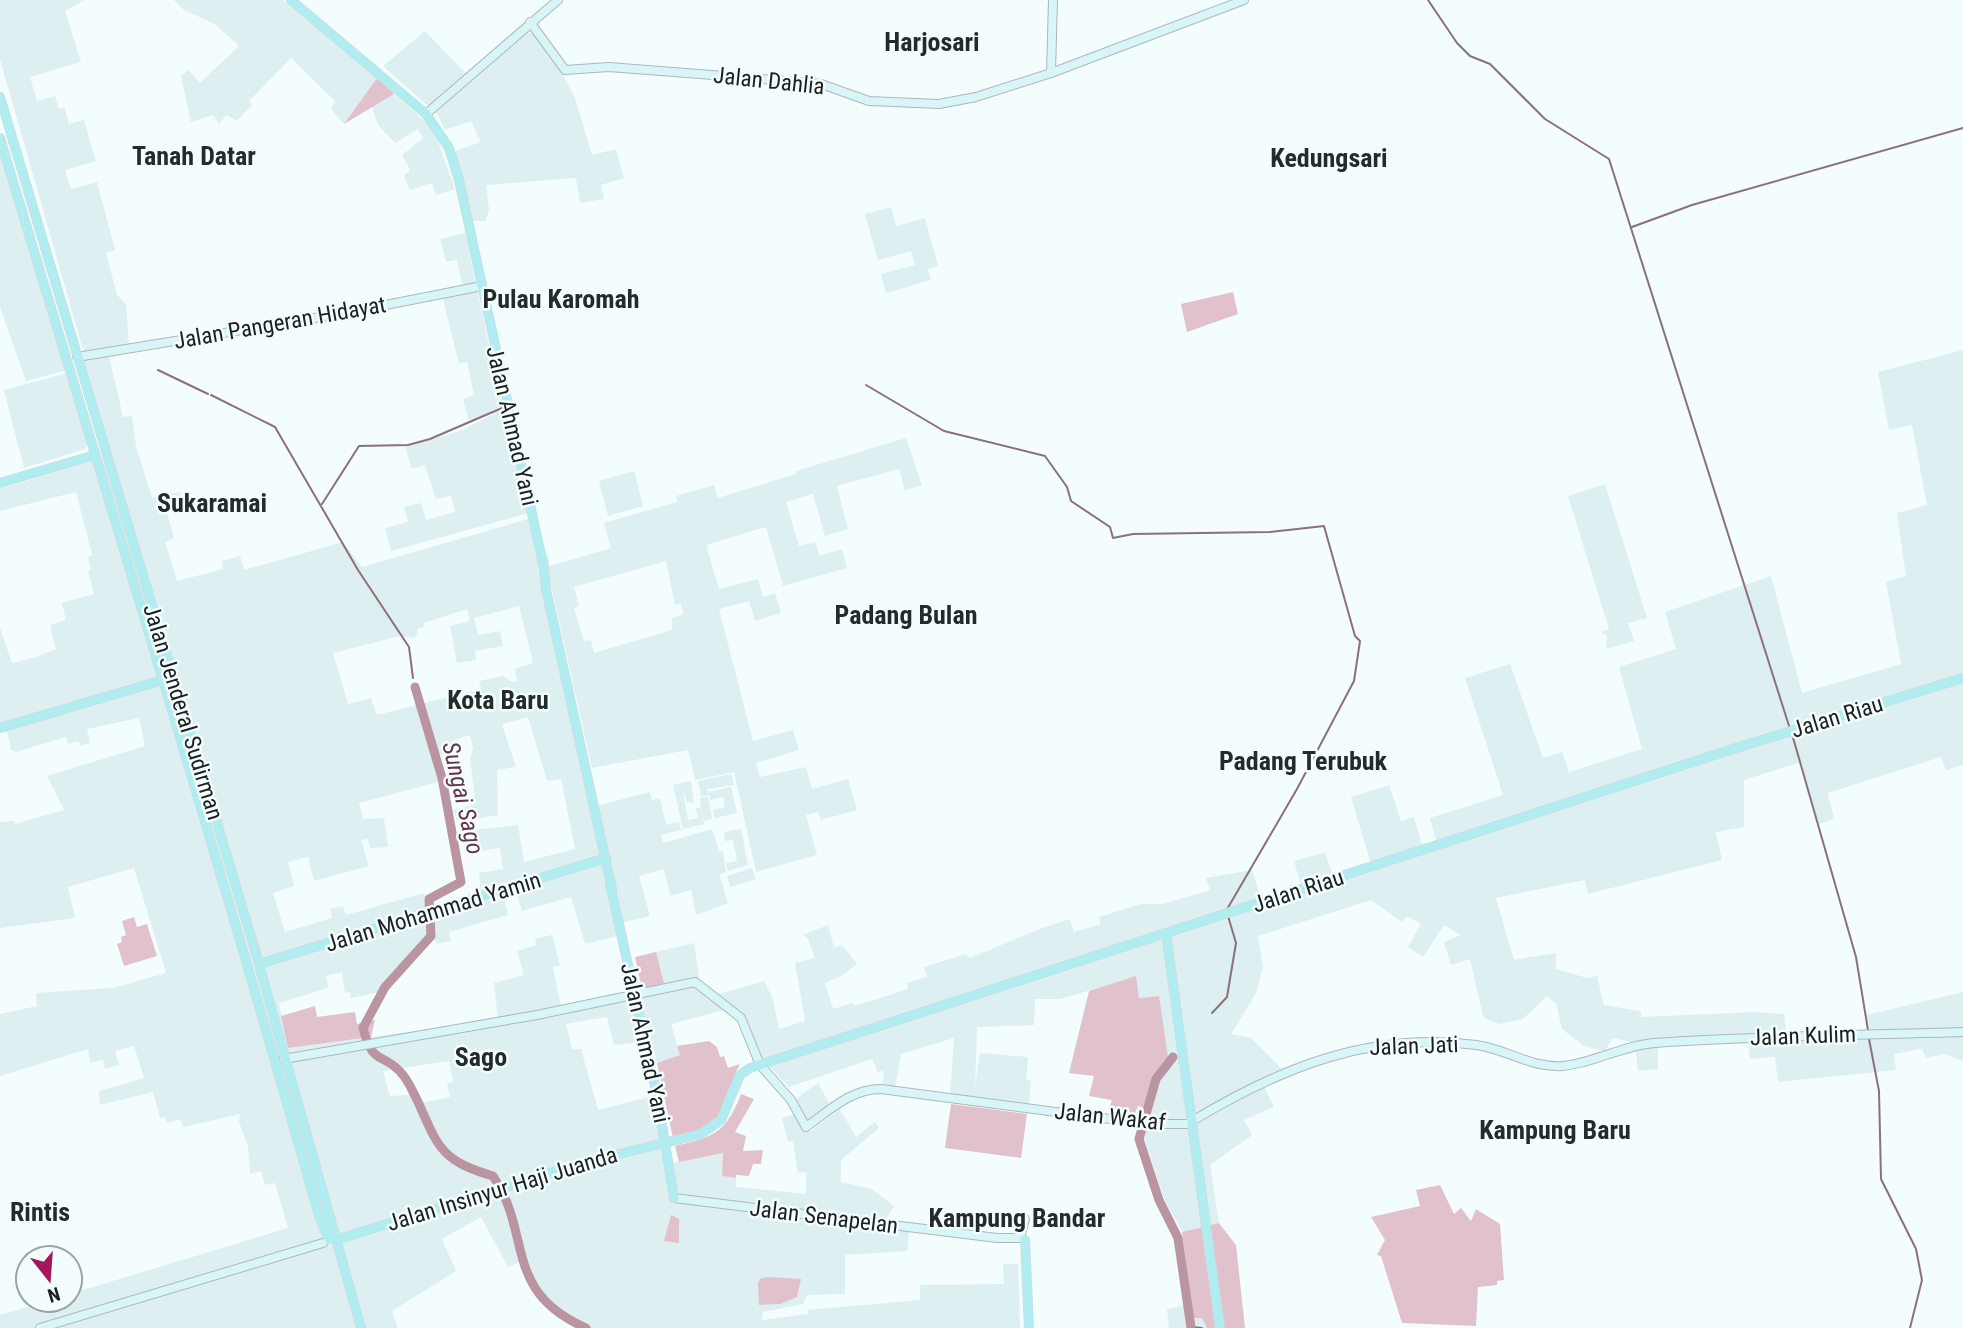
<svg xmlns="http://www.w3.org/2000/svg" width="1963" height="1328" viewBox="0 0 1963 1328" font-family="'Roboto Condensed',sans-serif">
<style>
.built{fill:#ddeff0;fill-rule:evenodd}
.green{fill:#e1c1cc}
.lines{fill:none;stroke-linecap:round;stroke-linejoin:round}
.stream{stroke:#8b7179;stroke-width:2}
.river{stroke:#ba94a0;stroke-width:9}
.secondary-casing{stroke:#afb7b8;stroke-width:10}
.primary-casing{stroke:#d6d7d7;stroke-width:10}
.secondary{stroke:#d8f5f8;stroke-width:8}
.primary{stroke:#b0ecf0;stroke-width:9}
.labels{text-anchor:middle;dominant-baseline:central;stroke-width:5;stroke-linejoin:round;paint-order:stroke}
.street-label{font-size:23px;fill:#1c1f1f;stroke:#f3fdfd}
.water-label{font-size:24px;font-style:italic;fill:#663246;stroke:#f3fdfd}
.quarter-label{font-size:26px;font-weight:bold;fill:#242b2b;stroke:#f3fdfd}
</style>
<rect width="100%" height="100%" fill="#f3fdfd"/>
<!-- built -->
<g class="built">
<polygon points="0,0 85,0 65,11 81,62 30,77 37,101 55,96 59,109 65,108 69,124 84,120 96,161 65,170 71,189 97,182 115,250 106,253 117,295 126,304 129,347 88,353 83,350 0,59"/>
<polygon points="174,0 283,0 377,78 344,124 331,109 335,101 291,58 249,101 252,105 237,121 226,115 219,124 213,115 191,122 181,76 189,70 200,83 239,46 215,24 184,10"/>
<polygon points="425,31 471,79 526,33 534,33 561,71 575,98 592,155 616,149 624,178 601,185 604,199 580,203 576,178 486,185 489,209 486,221 473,221 455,151 481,142 471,121 445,130 438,115 383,66"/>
<polygon points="394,94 429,125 438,142 455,189 436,195 432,183 410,190 404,176 410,170 402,155 423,138 418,129 395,143 378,125 372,107"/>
<polygon points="0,138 67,370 26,381 0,307"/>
<polygon points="891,207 896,226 925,218 938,266 928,269 931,280 886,293 881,274 915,265 911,251 878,260 865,214"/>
<polygon points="465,233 502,406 469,422 463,399 474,395 467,362 459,364 443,299 464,294 457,260 446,262 440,239"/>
<polygon points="1963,350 1963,765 1946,770 1941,757 1828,793 1834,819 1819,824 1801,762 1744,780 1744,827 1716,832 1722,860 1588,894 1585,880 1496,898 1514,960 1556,953 1556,969 1587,978 1597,976 1604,1005 1640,1011 1642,1017 1756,1012 1784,1014 1786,1033 1870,1032 1867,1015 1963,992 1963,1061 1944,1054 1926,1058 1922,1049 1894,1054 1896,1070 1778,1082 1775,1057 1750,1059 1748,1041 1658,1046 1658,1069 1638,1071 1635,1043 1613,1038 1605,1051 1584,1046 1562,1029 1556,1003 1547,996 1523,1019 1499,1024 1488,1020 1483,1016 1470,959 1451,965 1444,942 1461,935 1444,925 1423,957 1408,947 1421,924 1407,916 1402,922 1371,900 1258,936 1263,967 1256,993 1231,1034 1251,1038 1286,1073 1263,1084 1274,1107 1244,1120 1252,1135 1210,1165 1219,1223 1182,1232 1164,1198 1144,1137 1158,1079 1169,1065 1158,996 1139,998 1136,977 1060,999 1035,999 1034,1025 977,1027 975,1087 980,1053 1028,1057 1026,1080 1031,1081 1029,1104 950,1094 954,1038 901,1054 895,1087 883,1086 884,1070 878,1073 872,1059 789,1087 760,1057 746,1018 718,994 764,981 773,999 779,1029 805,1021 795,963 815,958 808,939 803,935 828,925 834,947 842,945 857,964 843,975 825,983 833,1009 853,1003 855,1006 908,989 907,983 927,977 924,967 966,954 970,958 1042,928 1070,919 1074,932 1101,924 1099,917 1141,904 1163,904 1210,890 1206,878 1252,870 1261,899 1301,886 1294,861 1325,852 1333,876 1371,864 1351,797 1389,785 1401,821 1414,817 1422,845 1436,840 1430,818 1503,795 1465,678 1510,664 1543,758 1562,752 1569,772 1642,749 1619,667 1676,649 1665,612 1771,576 1802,693 1901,664 1886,582 1906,576 1897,513 1927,505 1912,425 1889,430 1878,372"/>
<path d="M109,356l14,61 9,-1 4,30 16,52 28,-6 3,12 -17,5 8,29 -9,4 12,39 46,-12 -1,-8 18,-5 4,14 99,-28 19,25 166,-48 64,288 58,-15 2,8 8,-2 6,27 13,-3 2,8 -20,5 2,8 49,-14 7,22 -2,1 6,-1 3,21 -7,2 9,29 -32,12 -5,-25 -21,6 -6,-27 -25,7 11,40 -26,6 2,12 -41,10 -14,-47 -49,14 -6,-17 -12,3 4,18 -59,17 2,9 -14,3 -5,-7 -47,54 -34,7 -1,-6 -5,1 -3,-21 -16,4 2,12 -49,15 9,45 210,-28 -4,-37 30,-8 -7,-24 19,-6 -1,-6 17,-4 8,30 -7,2 9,45 103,-20 -9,-40 38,-9 7,47 23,20 -53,14 9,31 -23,8 -5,-22 -38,4 -7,-28 -41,7 6,25h9l17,61 59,-15 12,68 54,-10 -1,23 14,2v9l70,7v-22l-8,1 -5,-32 -5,1 -6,-24 20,-7 -7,-12 23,-16 13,24 -23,17 2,8 30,-23 16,28 19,-15 4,6 -38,32v22l31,7 22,17 -11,18 27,2 -3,25 -62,4v39l-38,1 -4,9 -40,8 -1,8 46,-6v-4l112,-10v-15l84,-1 -1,-20h15l2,64h-445l-41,-39 -12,-29 -14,7 -27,-50 -39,22 14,32 -64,40 6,17h-398v-13l51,-15h19v-6l218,-66 -13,-45 -10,2 -4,-14 -11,3 -2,-28 -9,-24 1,-8 -57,13 -3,-8 -13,4 -2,-6 -5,1 -7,-26 -53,13 -1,-14 45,-13 -10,-32 -19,5 4,14 -14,4 -2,-9 -13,3 -2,-14 -88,27v-62l37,-8 -1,-13 77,-5 53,-15 -32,-105 -66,19 7,31 -75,10v-106l14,-1 1,3 49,-14 -17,-34 98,-30 -6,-28 -52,11 3,14 -10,3 -1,-5 -11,3 -2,-7 -50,15 -5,-2 -4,-19 -7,2v-105l12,35 24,-6 20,-8 -6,-24 16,-5 -4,-17 32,-9 -6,-23 3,-1 -3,-13 4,-2 -16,-63 -76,19v-22l103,-31 -28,-97zM519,606l14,57 -18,6 2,12 -5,1 -9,-6 -24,5 2,8 -104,26 -6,-17 -23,6 -15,-51 67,-17 13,2 5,-4 -1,-5 8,-3 -1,-3 43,-14 3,12 -20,5 7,37 19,-3 -1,-9 28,-5 -3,-15 -22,4 -4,-17zM528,717l19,64 14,-2 14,70 -51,13 -6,-37 -44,5 6,21 20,-3 3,21 -24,4 2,23 -54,16 -3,-19 -78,22 -3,-9 -13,3 2,9 -47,14 -12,-39 21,-7 -6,-24 20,-5 6,24 55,-15 -8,-26 7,-1 2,9 18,-1 -4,-29 -21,1 -4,-16 83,-22 -8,-24 19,-6 -2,-10 19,-6 3,13 -3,11 6,45 -22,6 3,12 41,-7 -1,-45 19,-3 -14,-43zM449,1061l4,21 -6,2 3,13 -29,6 -6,-13 -8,5 -17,1 -7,-25z"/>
<polygon points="67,373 87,444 85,449 24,468 4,390"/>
<polygon points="502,409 529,513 391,551 385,528 408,522 404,507 421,503 426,520 455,512 451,496 436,499 425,465 412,469 405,447 463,430"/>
<path d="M906,438l16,47 -17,5 -6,-21 -62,17 11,43 -23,7 -12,-42 -27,8 13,44 16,-4 5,14 22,-7 5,19 -64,18 -17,-59 -60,18 13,44 39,-10 5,18 12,-4 6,20 -26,8 -6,-20 -30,8 34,132 40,-11 6,20 -43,13 4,14 46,-10 6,22 36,-10 9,31 -36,10 -3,-8 -12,3 11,40 -61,17 -22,-100 -39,8 -7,-30 -96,18 -45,-201 64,-19 -7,-25 73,-21 -1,-6 38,-11 4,13 78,-24v-3zM666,561l9,44 6,-1 2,10 -11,4v12l-78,23 -3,-13 -7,1 -10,-33 5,-2 -5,-19z"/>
<polygon points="634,471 643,506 608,516 599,481"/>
<polygon points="1605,484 1647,618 1628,623 1634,641 1606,649 1607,636 1601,632 1609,629 1568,496"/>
<polygon points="731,774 734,785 707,789 708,792 731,787 737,813 715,818 713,810 725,807 723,797 710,800 709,795 701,797 698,781"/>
<polygon points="691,781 694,802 687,803 683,791 688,820 698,818 696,808 701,807 700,798 708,797 712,819 704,821 701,809 704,824 683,829 673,785"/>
<polygon points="741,829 748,865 728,871 726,863 737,861 733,840 725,841 724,832"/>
<polygon points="752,868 756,879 730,887 727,876"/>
<polygon points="1185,1305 1186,1309 1192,1308 1193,1318 1202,1318 1207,1328 1169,1328 1167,1309"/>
</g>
<!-- green -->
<g class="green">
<polygon points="377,78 394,94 344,124"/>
<polygon points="1233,292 1238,314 1187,332 1181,304"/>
<polygon points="134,917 137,927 147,924 157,956 124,966 117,944 122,942 121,937 126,935 122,921"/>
<polygon points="656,952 664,984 642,989 635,957"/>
<path d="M1136,976l3,22 20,-2 9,61c-14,18 -11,34 -23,51l-7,-2 -3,7 -25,-7 2,-6 -23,-4 5,-20 -25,-3 20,-82z"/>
<polygon points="315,1006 317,1017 355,1012 357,1024 375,1020 371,1037 288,1048 281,1016"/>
<path d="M709,1041l8,6 3,10 4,-1 4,12 12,-4c-26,50 -2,55 -67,74l-16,-75 23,-8 -3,-9z"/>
<path d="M741,1094l13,5 -19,33 11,4 -3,15 20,-1 -2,14h-8l-4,12 -13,-1v3l-14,-2 1,-23 -44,9 -4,-16c39,-9 51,-13 66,-52z"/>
<polygon points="951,1104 1027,1114 1021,1158 945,1148"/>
<polygon points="1440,1185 1454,1214 1461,1208 1471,1221 1476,1209 1500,1224 1504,1280 1497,1281 1497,1285 1478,1287 1476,1326 1402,1323 1381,1256 1377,1255 1385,1240 1371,1217 1420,1206 1416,1190"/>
<polygon points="671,1215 679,1219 679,1243 664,1241"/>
<polygon points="1219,1223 1236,1245 1245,1328 1207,1328 1202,1318 1193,1318 1182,1232"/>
<polygon points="769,1277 801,1279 797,1297 780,1304 759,1305 758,1283 761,1278"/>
</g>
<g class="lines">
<!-- stream -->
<g class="stream">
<polyline points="1428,0 1457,43 1470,56 1490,64 1545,119 1609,159 1790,729"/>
<polyline points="1632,227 1692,205 1963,128"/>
<polyline points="158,370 208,394"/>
<polyline points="866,385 944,431 1045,456 1067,487 1071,501 1110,527 1113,538 1133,534 1270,532 1324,526 1355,636 1360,641 1354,681 1297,789 1226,911"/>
<polyline points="211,395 275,427 358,570 409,647 413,678"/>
<polyline points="322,504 359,446 408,445 430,439 502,408"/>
<polyline points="1792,734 1856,957 1868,1030"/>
<polyline points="1212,1013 1227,997 1236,943 1228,916"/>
<polyline points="1869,1039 1879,1091 1881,1179 1916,1249 1922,1280 1910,1328"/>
<polyline points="1192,1327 1202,1328"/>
</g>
<!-- river -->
<g class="river">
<path d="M415,687l27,91 19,104 -32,17 2,37 -46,51 -22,41c10,40 21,23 40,47 7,9 11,19 16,29 20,46 24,57 74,72 40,59 9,115 93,152"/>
<polyline points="1173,1057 1156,1079 1139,1139 1159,1200 1178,1238 1191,1328"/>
</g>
<defs>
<g id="secondary">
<polyline points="530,22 565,70 609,67 776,80 821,84 869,101 939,104 976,97 1051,73 1244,0"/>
<polyline points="1051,73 1053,0"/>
<polyline points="426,114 558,0"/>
<polyline points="77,357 340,314 482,286"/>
<path d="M284,1059l253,-44 158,-33 46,36 19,47 31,35 15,27c24,-17 45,-38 75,-38l267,35h42"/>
<path d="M1194,1120c88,-53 178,-89 282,-75 31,4 54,23 87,21 31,-3 61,-21 92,-23 103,-7 205,-8 308,-11"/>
<polyline points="674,1198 997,1238 1020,1238 1025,1219"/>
<polyline points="40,1328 323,1243"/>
</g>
<g id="primary">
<polyline points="291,0 426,114 449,148 459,180 543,564"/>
<polyline points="0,97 255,950 361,1328"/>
<path d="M0,138c108,360 218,719 320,1081l9,20"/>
<polyline points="0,483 95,455"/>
<polyline points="543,559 546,589 612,889"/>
<polyline points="0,728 163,680"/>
<polyline points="610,884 657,1095 674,1198"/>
<polyline points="1166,933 1220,1328"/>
<polyline points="259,964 606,858"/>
<polyline points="339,1239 586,1162 701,1134 721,1120 740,1075 750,1068 1736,748 1963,678"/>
<polyline points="1025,1240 1029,1328"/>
</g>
</defs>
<!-- secondary casing -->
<use href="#secondary" class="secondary-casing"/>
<!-- primary casing -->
<use href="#primary" class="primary-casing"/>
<!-- secondary -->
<use href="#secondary" class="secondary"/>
<!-- primary -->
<use href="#primary" class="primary"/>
</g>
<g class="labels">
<!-- street labels -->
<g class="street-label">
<text transform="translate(769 81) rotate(6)">Jalan Dahlia</text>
<text transform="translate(280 323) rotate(-10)">Jalan Pangeran Hidayat</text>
<text transform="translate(512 426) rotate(77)">Jalan Ahmad Yani</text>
<text transform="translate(183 712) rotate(73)">Jalan Jenderal Sudirman</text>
<text transform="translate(1837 717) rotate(-17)">Jalan Riau</text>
<text transform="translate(1298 891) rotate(-18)">Jalan Riau</text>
<text transform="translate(433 912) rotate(-17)">Jalan Mohammad Yamin</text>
<text transform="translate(1803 1036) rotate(-2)">Jalan Kulim</text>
<text transform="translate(645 1043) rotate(78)">Jalan Ahmad Yani</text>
<text transform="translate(1414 1046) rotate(-2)">Jalan Jati</text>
<text transform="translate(1110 1117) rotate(6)">Jalan Wakaf</text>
<text transform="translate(502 1189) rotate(-17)">Jalan Insinyur Haji Juanda</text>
<text transform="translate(824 1217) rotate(7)">Jalan Senapelan</text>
</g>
<!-- water labels -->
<g class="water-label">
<text transform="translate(463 798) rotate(77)">Sungai Sago</text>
</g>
<!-- quarter labels -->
<g class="quarter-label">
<text x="932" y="42">Harjosari</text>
<text x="194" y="156">Tanah Datar</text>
<text x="1329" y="158">Kedungsari</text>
<text x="561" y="299">Pulau Karomah</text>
<text x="212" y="503">Sukaramai</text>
<text x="906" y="615">Padang Bulan</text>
<text x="498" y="700">Kota Baru</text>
<text x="1303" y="761">Padang Terubuk</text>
<text x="481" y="1057">Sago</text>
<text x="1555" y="1130">Kampung Baru</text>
<text x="40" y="1212">Rintis</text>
<text x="1017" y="1218">Kampung Bandar</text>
</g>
</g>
<!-- north arrow -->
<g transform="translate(49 1279) rotate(163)"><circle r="33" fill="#f3fdfd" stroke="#9da4a4" stroke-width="2"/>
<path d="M0-5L12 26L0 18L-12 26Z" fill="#a3175f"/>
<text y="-10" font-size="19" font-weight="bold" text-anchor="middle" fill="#1c1f1f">N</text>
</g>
</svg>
